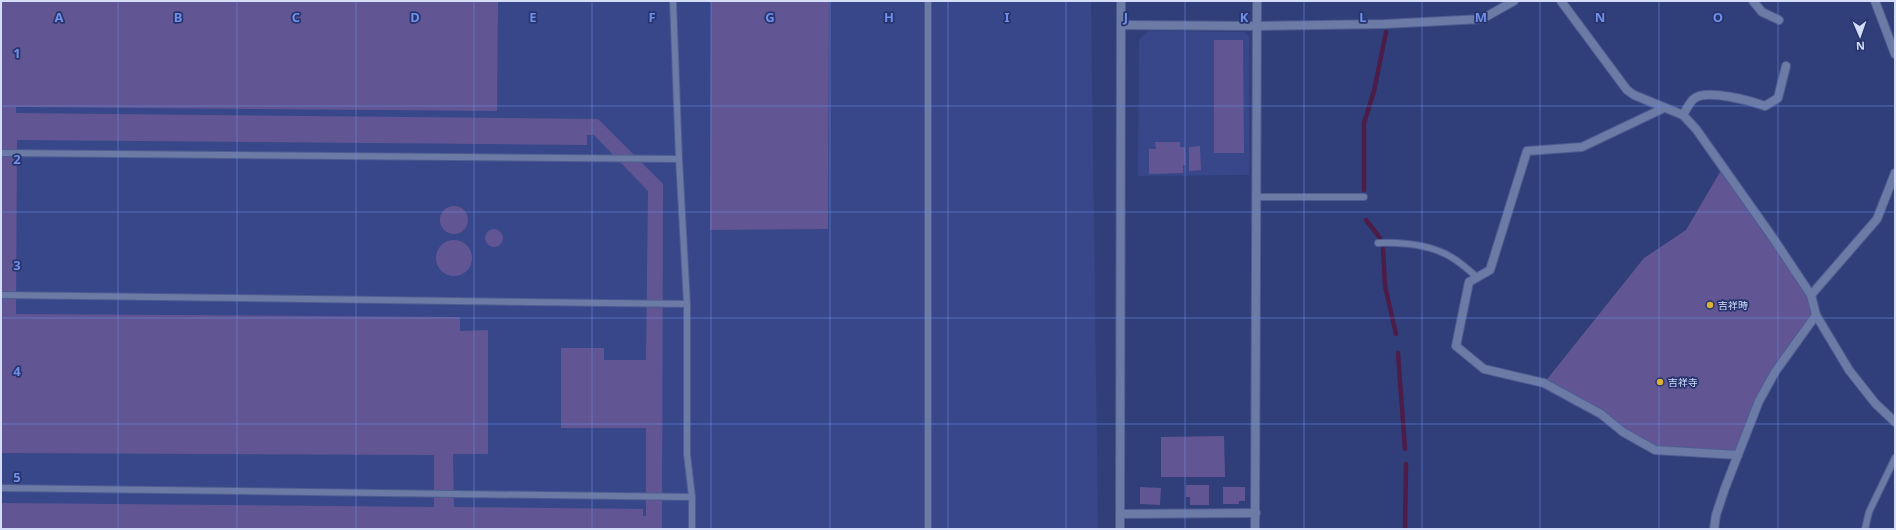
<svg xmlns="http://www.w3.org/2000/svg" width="1896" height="530" viewBox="0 0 1896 530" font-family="'Noto Sans','Noto Sans JP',sans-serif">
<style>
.built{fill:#37478a}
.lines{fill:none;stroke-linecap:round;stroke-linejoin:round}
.stream{stroke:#4d1d49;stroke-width:4.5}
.building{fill:#615693;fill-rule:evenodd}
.service-casing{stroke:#4e5c91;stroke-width:8}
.minor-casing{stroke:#4e5c91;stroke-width:10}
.tertiary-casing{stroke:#4e5c91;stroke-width:10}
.service{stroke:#6c7aa6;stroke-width:6}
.minor{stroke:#6c7aa6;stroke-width:8}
.tertiary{stroke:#6c7aa6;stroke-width:8}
.grid{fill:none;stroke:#6f8fe8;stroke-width:1;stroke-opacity:0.55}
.poi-dot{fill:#dab333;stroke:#27346e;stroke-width:1.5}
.labels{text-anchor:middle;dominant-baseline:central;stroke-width:3.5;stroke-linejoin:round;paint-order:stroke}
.poi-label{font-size:10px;fill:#d4defb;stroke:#27346e;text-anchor:start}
.grid-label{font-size:13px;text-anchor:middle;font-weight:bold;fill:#6f8fe8;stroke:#27346e;stroke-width:3.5;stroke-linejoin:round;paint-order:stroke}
</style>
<rect width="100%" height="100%" fill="#303f7a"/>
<!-- built -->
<g class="built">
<polygon points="1,1 1091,1 1098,529 1,529"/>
<polygon points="1148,31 1245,32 1249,37 1249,175 1138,176 1139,40"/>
</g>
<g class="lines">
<!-- stream -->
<g class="stream">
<polyline points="1364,190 1364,123 1374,91 1386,32"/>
<polyline points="1366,220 1380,238"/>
<polyline points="1383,249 1385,286 1396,334"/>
<polyline points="1398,353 1405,449"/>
<polyline points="1405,529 1406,464"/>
</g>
</g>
<!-- building -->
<g class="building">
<path d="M1,1h497l-1,110 -481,-4v6l582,6 65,65 -1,345h-661v-26l433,4v-52l-433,-2zM587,135h7l54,56 -2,169h-42v-12h-43v80h85v88h-3v-7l-189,-2 -1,-53h35v-124l-28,1v-14l-444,-3 1,-174 570,5z"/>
<polygon points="711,1 829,1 828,229 710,230"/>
<polygon points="1214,40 1243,40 1244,153 1214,153"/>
<polygon points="1155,142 1180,142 1180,147 1185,147 1186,165 1183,165 1183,173 1149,174 1149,149 1156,149"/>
<polygon points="1200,146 1201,170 1189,171 1189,147"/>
<polygon points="1723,167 1811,295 1816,315 1775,372 1738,455 1655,450 1544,383 1644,258 1686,230"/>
<circle cx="454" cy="220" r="14"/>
<circle cx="494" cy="238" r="9"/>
<circle cx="454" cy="258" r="18"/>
<polygon points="1224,436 1225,477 1161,477 1161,437"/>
<polygon points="1186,485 1209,485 1209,505 1190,505 1190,497 1186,497"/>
<polygon points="1140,487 1161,488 1160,505 1140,504"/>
<polygon points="1223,487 1245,487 1245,501 1239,501 1239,504 1223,504"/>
</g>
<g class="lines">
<defs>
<g id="service">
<polyline points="673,1 679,159 687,304 687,454 692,497 692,529"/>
<polyline points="928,1 928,529"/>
<polyline points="1,153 679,159"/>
<polyline points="1256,197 1364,197"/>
<path d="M1378,243c17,-1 42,1 58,7 16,5 29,17 41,27"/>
<polyline points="1,295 687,304"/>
<polyline points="1,488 692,497"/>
<polyline points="1865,529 1869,512 1895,458"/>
</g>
<g id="minor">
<polyline points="1561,1 1627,90 1634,95 1683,115 1696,129 1773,238 1811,295 1816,315 1849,370 1875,403 1895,422"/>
<polyline points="1753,1 1762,12 1779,20"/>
<polyline points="1875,1 1895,54"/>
<polyline points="1121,25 1257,26 1385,24 1482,19 1514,1"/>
<polyline points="1664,108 1582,147 1527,151 1490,270 1469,282 1456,346 1484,369 1544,383 1601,414 1623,432 1655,450 1738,455"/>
<path d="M1683,115c3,-5 7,-14 12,-17 13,-9 56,3 70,8l13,-8 8,-32"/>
<polyline points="1811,295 1877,219 1895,173"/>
<polyline points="1120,514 1256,513"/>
<polyline points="1255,529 1257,1"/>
<polyline points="1714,529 1716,515 1725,488 1759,401 1775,372 1816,315"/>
</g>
<polyline id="tertiary" points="1120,529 1121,1"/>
</defs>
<!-- service casing -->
<use href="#service" class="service-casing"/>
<!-- minor casing -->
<use href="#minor" class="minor-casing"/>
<!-- tertiary casing -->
<use href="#tertiary" class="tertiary-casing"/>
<!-- service -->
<use href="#service" class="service"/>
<!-- minor -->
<use href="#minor" class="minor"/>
<!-- tertiary -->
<use href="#tertiary" class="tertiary"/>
</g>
<!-- grid -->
<path class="grid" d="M118,1v528M237,1v528M356,1v528M474,1v528M592,1v528M711,1v528M830,1v528M948,1v528M1066,1v528M1185,1v528M1304,1v528M1422,1v528M1540,1v528M1659,1v528M1778,1v528M1,106h1894M1,212h1894M1,318h1894M1,424h1894"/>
<!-- markers -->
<g class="poi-dot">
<circle cx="1710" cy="305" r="4"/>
<circle cx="1660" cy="382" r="4"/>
</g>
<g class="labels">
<!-- poi labels -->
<g class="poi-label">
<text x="1718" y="305">吉祥時</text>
<text x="1668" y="382">吉祥寺</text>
</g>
</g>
<g class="grid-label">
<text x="59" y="22">A</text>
<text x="178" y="22">B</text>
<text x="296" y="22">C</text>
<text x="415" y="22">D</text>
<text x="533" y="22">E</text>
<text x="652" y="22">F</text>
<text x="770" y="22">G</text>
<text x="889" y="22">H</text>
<text x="1007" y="22">I</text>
<text x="1126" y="22">J</text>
<text x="1244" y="22">K</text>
<text x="1363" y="22">L</text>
<text x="1481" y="22">M</text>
<text x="1600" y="22">N</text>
<text x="1718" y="22">O</text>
<text x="17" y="58">1</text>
<text x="17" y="164">2</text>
<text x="17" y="270">3</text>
<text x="17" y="376">4</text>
<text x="17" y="482">5</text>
</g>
<!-- border -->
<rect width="1896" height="530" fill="none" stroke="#d4defb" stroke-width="4"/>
<!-- north arrow -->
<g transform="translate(1860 36) rotate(178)" stroke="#27346e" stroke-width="3" paint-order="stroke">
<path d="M0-3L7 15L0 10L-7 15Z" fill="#d4defb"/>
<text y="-6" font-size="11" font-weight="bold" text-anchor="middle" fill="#d4defb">N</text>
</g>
</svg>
